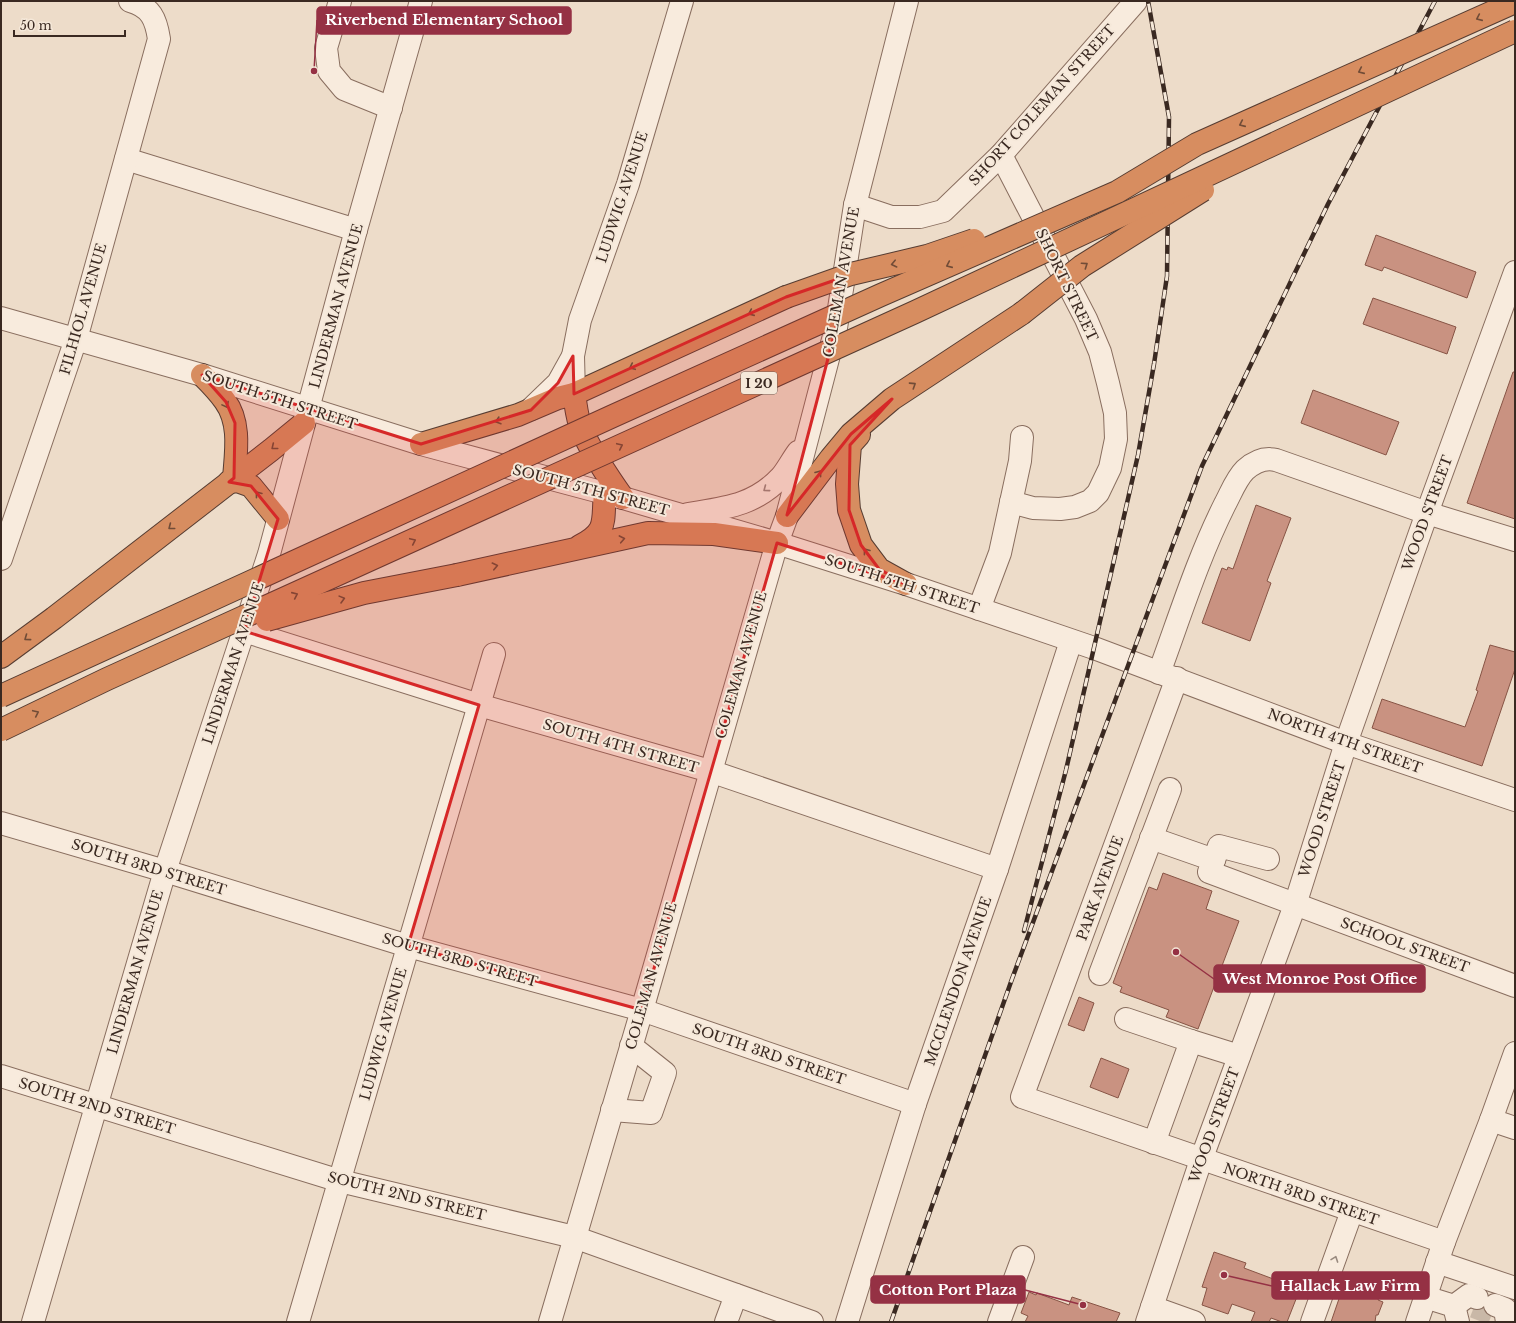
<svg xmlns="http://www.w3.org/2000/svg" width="1516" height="1323" viewBox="0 0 1516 1323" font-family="'Libre Baskerville',serif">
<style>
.building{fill:#c99281;stroke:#875445}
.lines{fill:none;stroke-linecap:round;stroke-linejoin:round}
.minor-tunnel{stroke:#c9b8a7;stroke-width:22;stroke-dasharray:22 11;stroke-linecap:butt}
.minor-casing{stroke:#896e5f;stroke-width:24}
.highway-casing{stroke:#573d32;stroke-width:24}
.minor{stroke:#f8ebdd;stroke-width:22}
.highway{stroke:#d78d60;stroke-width:22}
.rail-casing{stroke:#3a2921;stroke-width:4.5}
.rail{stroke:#f5e8d9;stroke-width:3;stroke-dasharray:9;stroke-linecap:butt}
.highway-bridge-casing{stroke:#573d32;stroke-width:24;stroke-linecap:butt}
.highway-bridge{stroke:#d78d60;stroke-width:22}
.oneway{stroke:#714c37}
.oneway2{stroke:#998a7f}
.marked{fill:#d62828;fill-opacity:0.2;stroke:#d62828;stroke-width:3;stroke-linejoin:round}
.labels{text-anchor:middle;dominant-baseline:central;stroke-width:4;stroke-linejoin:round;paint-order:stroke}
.shield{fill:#f5e8d9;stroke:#726258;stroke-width:1}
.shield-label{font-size:13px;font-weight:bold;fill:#3a2921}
.street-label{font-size:14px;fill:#3a2921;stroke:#f5e8d9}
.leader{fill:none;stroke:#953144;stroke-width:1.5}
.callout-dot{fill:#953144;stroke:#f5e8d9;stroke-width:1.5}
.callout{fill:#953144;stroke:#953144;stroke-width:1.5}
.callout-label{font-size:15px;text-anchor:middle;font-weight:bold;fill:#fff}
</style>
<rect width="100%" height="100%" fill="#eddcc9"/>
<!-- building -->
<g class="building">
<polygon points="1376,235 1476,272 1467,298 1384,267 1382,271 1365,265"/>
<polygon points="1373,298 1456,327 1447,354 1363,324"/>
<polygon points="1513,372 1515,372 1515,519 1467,503"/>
<polygon points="1313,390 1399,422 1386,455 1301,423"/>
<polygon points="1256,505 1291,518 1267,581 1271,583 1250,641 1202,623 1222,568 1227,570 1228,567 1233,569"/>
<polygon points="1490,645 1515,652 1515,669 1482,766 1372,728 1382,699 1465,727 1478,691 1476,690"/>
<polygon points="1163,873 1212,891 1206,909 1239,921 1198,1029 1166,1017 1169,1010 1120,992 1122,987 1113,983 1149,887 1157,890"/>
<polygon points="1079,997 1094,1003 1084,1031 1068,1025"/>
<polygon points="1101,1058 1129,1069 1118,1098 1090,1087"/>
<polygon points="1214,1252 1246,1263 1244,1268 1300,1289 1287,1322 1282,1322 1271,1318 1269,1322 1251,1322 1255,1312 1232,1304 1228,1314 1202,1305 1207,1288 1202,1287"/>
<polygon points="1356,1273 1384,1282 1378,1300 1383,1302 1378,1315 1376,1315 1375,1322 1331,1322 1342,1290 1349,1292"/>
<polygon points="1029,1292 1036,1295 1037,1293 1069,1305 1072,1297 1120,1313 1116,1322 1025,1322 1028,1316 1021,1313"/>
</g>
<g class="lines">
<!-- minor-tunnel -->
<polyline class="minor-tunnel" points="1474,1307 1492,1314"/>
<defs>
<g id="minor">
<polyline points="340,1 326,48 329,71 344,89 391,108"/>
<polyline points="1001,155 1086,319 1100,352 1108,383 1115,413 1116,439 1110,468 1098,493 1090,501 1075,507 1060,509 1033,508 1011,502"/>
<polyline points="126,159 356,230"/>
<polyline points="855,205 891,217 920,217 943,211 1001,155 1136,1"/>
<polyline points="1,318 202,375 421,444 623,498 777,543 906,584 1094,648 1346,743 1515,800"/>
<polyline points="574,394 573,356 580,320 628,184 682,1"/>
<polyline points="531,409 558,383 573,356"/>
<path d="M688,514c36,-6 66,-8 93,-37 6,-7 11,-17 17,-25"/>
<path d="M1,559l75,-220 83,-300c-3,-20 -8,-32 -29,-38"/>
<polyline points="979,609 1000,553 1020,461 1022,437"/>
<polyline points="244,631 479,705 710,771 997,869"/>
<path d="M1159,673c21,-57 39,-115 66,-169 6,-11 11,-25 20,-34 9,-8 19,-13 31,-10l151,53 88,27"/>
<polyline points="1177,678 1022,1097 1444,1242"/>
<polyline points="1,823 165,871 408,946 642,1010 915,1104"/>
<polyline points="1151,838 1214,860 1209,872 1515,986"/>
<polyline points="1214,860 1219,846 1268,859"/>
<polyline points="1100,974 1170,789"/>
<polyline points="1126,1019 1191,1041"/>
<polyline points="1,1076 340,1181 574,1237 812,1322"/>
<polyline points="612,1110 651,1113 665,1073 631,1046"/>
<polyline points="1491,1120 1515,1128"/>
<polyline points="1154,1143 1191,1041 1239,1056"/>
<polyline points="1437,1262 1515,1288"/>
<polyline points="1425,1297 1454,1306 1458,1322"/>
<polyline points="1495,1305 1505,1309 1507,1322"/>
<polyline points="1454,1306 1469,1295 1477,1298"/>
<polyline points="1152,1307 1194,1322"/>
<polyline points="33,1322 165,871 269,554 356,230 421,1"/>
<polyline points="298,1322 494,654"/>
<polyline points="550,1322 642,1010 777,543 787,516 836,328 855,205 907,1"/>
<polyline points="726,1322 736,1295"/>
<polyline points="847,1322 915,1104 997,869 1071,641"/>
<polyline points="999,1322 1023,1257"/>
<polyline points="1147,1322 1201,1160 1295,905 1346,743 1427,513 1515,272"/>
<polyline points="1312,1322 1352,1211"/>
<polyline points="1417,1322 1444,1242 1491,1120 1515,1053"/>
</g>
<g id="highway">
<path d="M202,375c8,8 16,16 23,26 16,22 11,51 9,77"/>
<path d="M574,394c2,12 3,25 8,37 11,23 26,46 41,67"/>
<polyline points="859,435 850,445 847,484 849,510 861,545 879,569 906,584"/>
<polyline points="421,444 518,415 558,398 574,394 786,297"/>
<polyline points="229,482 237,481 251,486 278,519"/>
<polyline points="787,516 831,458 851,434 892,399 1021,314"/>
<path d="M580,546c29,-15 22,-25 25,-53"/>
<polyline points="457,575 648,533 714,534 777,543"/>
<polyline points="1,657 54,618 271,450 304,423"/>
</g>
</defs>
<!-- minor casing -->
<use href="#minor" class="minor-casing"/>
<!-- highway casing -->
<use href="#highway" class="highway-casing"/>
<!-- minor -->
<use href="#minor" class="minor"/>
<!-- highway -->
<use href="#highway" class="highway"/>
<defs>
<g id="rail">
<polyline points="1024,931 1066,770 1138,455 1154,364 1167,276 1169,117 1148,1"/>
<polyline points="891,1322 1012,979 1202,466 1328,204 1435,1"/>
</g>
</defs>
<!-- rail casing -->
<use href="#rail" class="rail-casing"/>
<!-- rail -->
<use href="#rail" class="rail"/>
<defs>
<g id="highway-bridge">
<polyline points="786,297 851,274 927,256 974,240"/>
<polyline points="1021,314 1082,266 1203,190"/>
<polyline points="267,620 364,593 457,575"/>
<polyline points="1,696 613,416 881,295 1117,192 1197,144 1515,2"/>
<polyline points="1,730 107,679 915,312 1515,31"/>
</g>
</defs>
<!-- highway-bridge casing -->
<use href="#highway-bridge" class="highway-bridge-casing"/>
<!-- highway-bridge -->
<use href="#highway-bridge" class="highway-bridge"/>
</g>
<!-- one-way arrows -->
<defs><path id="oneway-chevron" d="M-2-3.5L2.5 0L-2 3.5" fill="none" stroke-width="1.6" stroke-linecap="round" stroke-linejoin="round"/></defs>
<g class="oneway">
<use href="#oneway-chevron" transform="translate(1479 18) rotate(156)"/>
<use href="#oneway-chevron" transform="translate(1361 71) rotate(156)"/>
<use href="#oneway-chevron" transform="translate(1242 124) rotate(156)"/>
<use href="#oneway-chevron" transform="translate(894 264) rotate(167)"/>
<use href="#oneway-chevron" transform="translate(949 265) rotate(156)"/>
<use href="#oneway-chevron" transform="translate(1085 265) rotate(-34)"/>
<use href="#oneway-chevron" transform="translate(751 313) rotate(156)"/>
<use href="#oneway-chevron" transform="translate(632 367) rotate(155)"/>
<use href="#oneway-chevron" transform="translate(913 385) rotate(-33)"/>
<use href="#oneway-chevron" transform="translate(226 405) rotate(62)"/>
<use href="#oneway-chevron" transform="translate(498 421) rotate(163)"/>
<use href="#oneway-chevron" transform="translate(620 446) rotate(-25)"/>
<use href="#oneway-chevron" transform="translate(274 447) rotate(141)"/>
<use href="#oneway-chevron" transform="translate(819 473) rotate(-53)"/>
<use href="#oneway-chevron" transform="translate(258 494) rotate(-128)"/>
<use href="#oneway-chevron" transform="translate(171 527) rotate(142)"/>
<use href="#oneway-chevron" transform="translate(622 539) rotate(-11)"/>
<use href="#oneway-chevron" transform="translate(413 541) rotate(-25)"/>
<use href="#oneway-chevron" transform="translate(866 551) rotate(-127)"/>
<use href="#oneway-chevron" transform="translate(495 566) rotate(-13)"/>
<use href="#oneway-chevron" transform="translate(295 595) rotate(-24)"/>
<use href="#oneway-chevron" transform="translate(342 599) rotate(-15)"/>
<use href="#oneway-chevron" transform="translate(27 638) rotate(144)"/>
<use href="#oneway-chevron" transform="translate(36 713) rotate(-25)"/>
</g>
<g class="oneway2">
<use href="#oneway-chevron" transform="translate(766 489) rotate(143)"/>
<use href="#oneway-chevron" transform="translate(1335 1259) rotate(-70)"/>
</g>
<!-- marked area -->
<path class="marked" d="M844,277l-8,51 -49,187 64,-81 41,-35 -42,46 -1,65 12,35 18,24 27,15 -129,-41 -135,467 -234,-64 71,-241 -235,-74 34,-112 -27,-33 -22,-4 5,-4 1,-55 -9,-21 -24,-27 219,69 110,-34 27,-27 15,-27 1,38 212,-97z"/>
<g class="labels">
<!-- shield labels -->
<rect class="shield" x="741" y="372" width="36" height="22" rx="3"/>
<g class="shield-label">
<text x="759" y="383">I 20</text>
</g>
<!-- street labels -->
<g class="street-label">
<text transform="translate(1042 105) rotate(-48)">SHORT COLEMAN STREET</text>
<text transform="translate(622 197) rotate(-72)">LUDWIG AVENUE</text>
<text transform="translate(841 282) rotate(-80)">COLEMAN AVENUE</text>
<text transform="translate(1067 285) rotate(64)">SHORT STREET</text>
<text transform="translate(336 306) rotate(-75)">LINDERMAN AVENUE</text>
<text transform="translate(83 309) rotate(-74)">FILHIOL AVENUE</text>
<text transform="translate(280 400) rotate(18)">SOUTH 5TH STREET</text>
<text transform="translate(591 490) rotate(15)">SOUTH 5TH STREET</text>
<text transform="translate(1427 513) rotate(-70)">WOOD STREET</text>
<text transform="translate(902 584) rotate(18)">SOUTH 5TH STREET</text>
<text transform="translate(233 663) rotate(-72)">LINDERMAN AVENUE</text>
<text transform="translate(741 665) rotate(-74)">COLEMAN AVENUE</text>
<text transform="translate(1345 741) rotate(20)">NORTH 4TH STREET</text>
<text transform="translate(621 746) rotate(16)">SOUTH 4TH STREET</text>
<text transform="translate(1322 819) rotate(-72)">WOOD STREET</text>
<text transform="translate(149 867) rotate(17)">SOUTH 3RD STREET</text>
<text transform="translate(1100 888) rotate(-70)">PARK AVENUE</text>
<text transform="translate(1405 945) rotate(20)">SCHOOL STREET</text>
<text transform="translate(460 960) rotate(16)">SOUTH 3RD STREET</text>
<text transform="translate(135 972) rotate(-74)">LINDERMAN AVENUE</text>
<text transform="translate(651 976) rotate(-74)">COLEMAN AVENUE</text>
<text transform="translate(958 981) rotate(-71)">MCCLENDON AVENUE</text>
<text transform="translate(383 1034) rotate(-74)">LUDWIG AVENUE</text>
<text transform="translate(769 1054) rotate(19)">SOUTH 3RD STREET</text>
<text transform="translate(97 1106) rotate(17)">SOUTH 2ND STREET</text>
<text transform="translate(1214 1125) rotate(-70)">WOOD STREET</text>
<text transform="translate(1301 1194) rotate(19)">NORTH 3RD STREET</text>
<text transform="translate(407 1196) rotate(14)">SOUTH 2ND STREET</text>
</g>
</g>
<!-- callouts -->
<path class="leader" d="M314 71L317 20M1176 952L1214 979M1224 1275L1272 1286M1083 1305L1025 1290"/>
<g class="callout-dot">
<circle cx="314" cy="71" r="4"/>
<circle cx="1176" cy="952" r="4"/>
<circle cx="1224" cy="1275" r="4"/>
<circle cx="1083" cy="1305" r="4"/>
</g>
<g class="callout">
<rect x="317" y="7" width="254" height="27" rx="4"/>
<rect x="1214" y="965" width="211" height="27" rx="4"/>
<rect x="1272" y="1272" width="157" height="27" rx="4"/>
<rect x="871" y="1276" width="154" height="27" rx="4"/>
</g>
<g class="callout-label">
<text x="444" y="25">Riverbend Elementary School</text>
<text x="1320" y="984">West Monroe Post Office</text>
<text x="1350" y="1291">Hallack Law Firm</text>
<text x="948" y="1295">Cotton Port Plaza</text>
</g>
<!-- border -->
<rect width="1516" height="1323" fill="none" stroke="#3a2921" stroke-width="4"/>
<!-- scale -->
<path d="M14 30v6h111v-6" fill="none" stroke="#3a2921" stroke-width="2"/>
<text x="20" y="30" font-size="12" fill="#3a2921" stroke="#f5e8d9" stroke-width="3" paint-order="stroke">50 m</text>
</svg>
